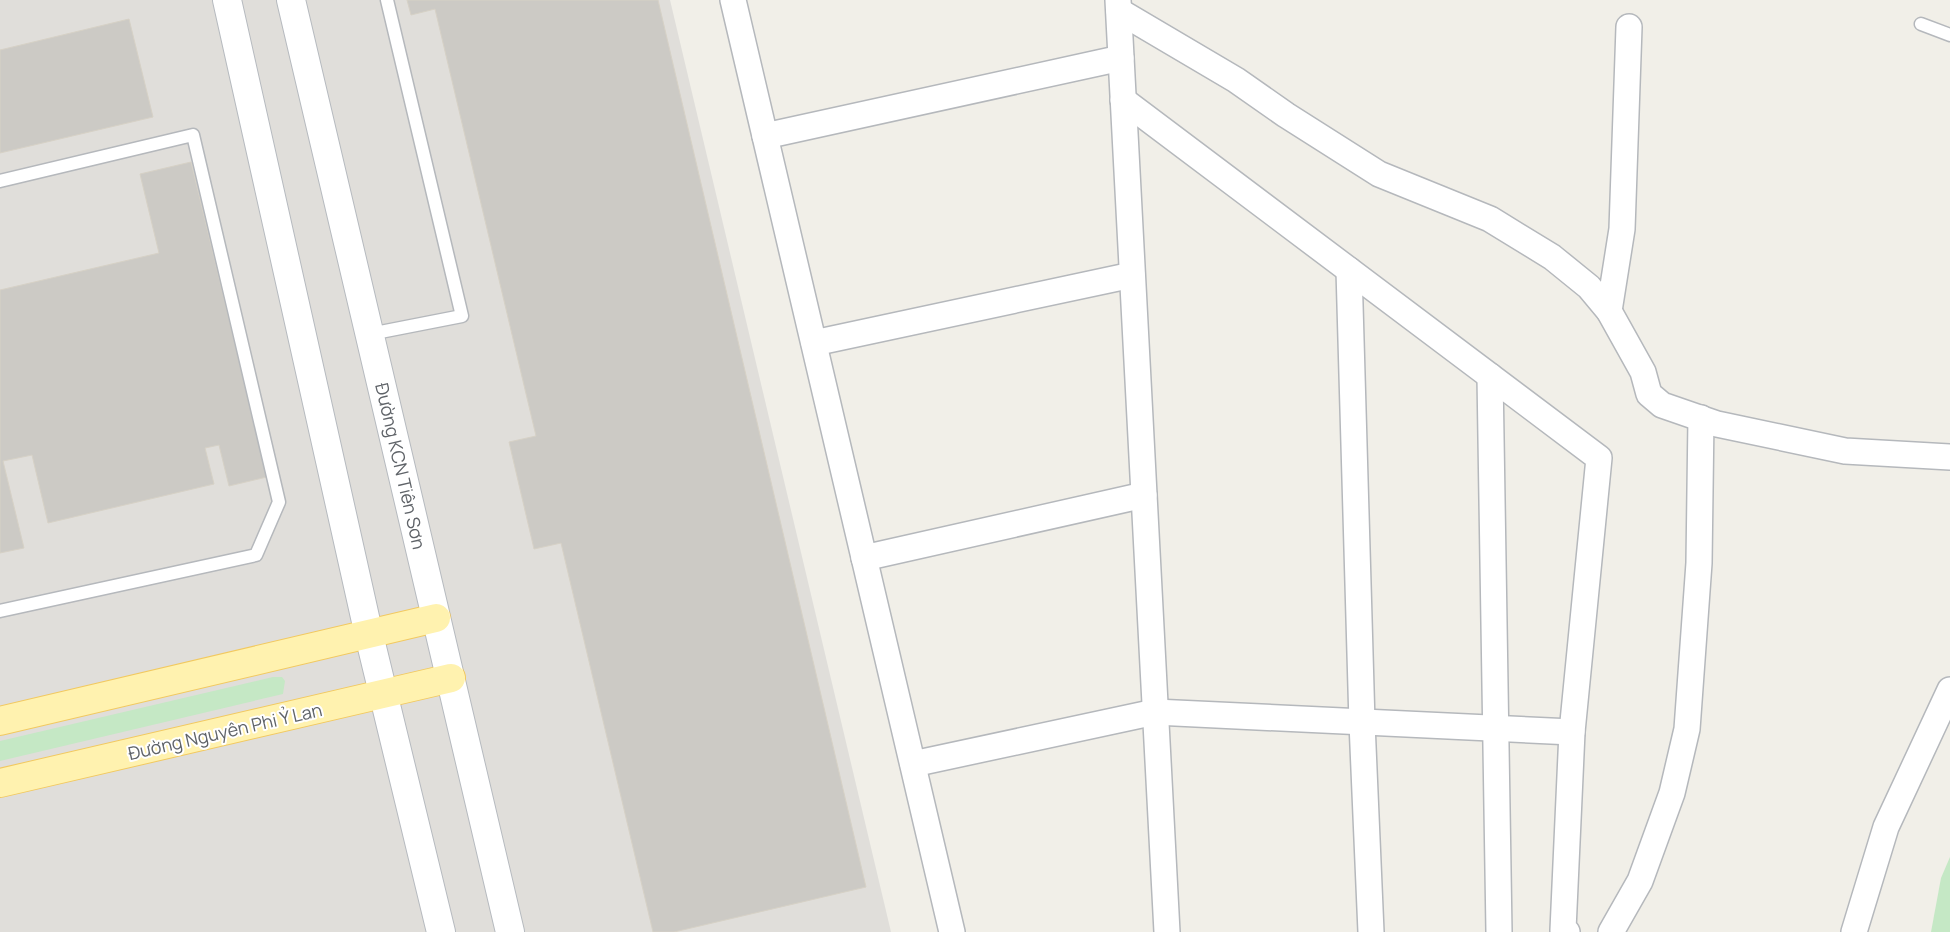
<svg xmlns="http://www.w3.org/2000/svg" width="1950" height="932" viewBox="0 0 1950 932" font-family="Manrope,sans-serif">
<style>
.industrial{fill:#e0deda}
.green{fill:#c5e8c5}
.building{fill:#cccac5;stroke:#d6d1c6}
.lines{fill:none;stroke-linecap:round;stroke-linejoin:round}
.service-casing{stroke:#b5b8bc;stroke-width:15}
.minor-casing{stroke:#b5b8bc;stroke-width:28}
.secondary-casing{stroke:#b6babf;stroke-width:30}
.primary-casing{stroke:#f2c960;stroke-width:30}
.service{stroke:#fff;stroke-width:12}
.minor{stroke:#fff;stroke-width:25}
.secondary{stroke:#fff;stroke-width:28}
.primary{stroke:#fff2af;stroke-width:28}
.labels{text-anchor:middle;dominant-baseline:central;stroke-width:4;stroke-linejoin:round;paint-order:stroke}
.street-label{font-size:18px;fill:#5f6368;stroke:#fff}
</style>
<rect width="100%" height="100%" fill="#f1efe8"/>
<!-- industrial -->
<polygon class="industrial" points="0,0 670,0 891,932 0,932"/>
<!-- green -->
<g class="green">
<polygon points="273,677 282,677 285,681 283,694 0,761 0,741"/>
<polygon points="1950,857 1950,932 1931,932 1941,878"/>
</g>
<!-- building -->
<g class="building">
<polygon points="407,0 658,0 866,887 674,932 653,932 561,543 534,549 509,442 536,436 435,9 411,15"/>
<polygon points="129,19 153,117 0,153 0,50"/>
<polygon points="191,162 267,477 229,486 219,445 205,448 214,484 48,523 32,455 3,461 24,548 0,553 0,290 159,253 140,174"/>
</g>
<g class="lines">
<defs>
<g id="service">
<polyline points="1921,24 1950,35"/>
<polyline points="0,181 193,135 279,502 256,555 0,611"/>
<polyline points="370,334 462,316 387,0"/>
</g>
<g id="minor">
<polyline points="733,0 952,932"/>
<polyline points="1118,0 1167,932"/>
<polyline points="1119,11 1236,80 1286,115 1379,174 1490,219 1552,257 1589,287 1609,311 1643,372 1649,394 1662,405 1717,424 1845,451 1950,457"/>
<polyline points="1123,100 1599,458 1572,732 1563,930 1567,932"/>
<polyline points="765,136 1121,58"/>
<polyline points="1349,270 1362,723 1371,932"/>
<polyline points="1609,311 1622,229 1629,27"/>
<polyline points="814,343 1132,275"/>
<polyline points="1490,376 1499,932"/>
<polyline points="864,558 1144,495"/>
<polyline points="913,764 1155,712 1572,732"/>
<polyline points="1611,932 1640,881 1672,793 1687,729 1699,563 1701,418"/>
<polyline points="1854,932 1886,827 1950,690"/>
</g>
<g id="secondary">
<polyline points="227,0 369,635 441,932"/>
<polyline points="291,0 510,932"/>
</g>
<g id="primary">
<polyline points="0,721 436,618"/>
<polyline points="0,783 451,678"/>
</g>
</defs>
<!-- service casing -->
<use href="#service" class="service-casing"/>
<!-- minor casing -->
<use href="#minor" class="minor-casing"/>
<!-- secondary casing -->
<use href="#secondary" class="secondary-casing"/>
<!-- primary casing -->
<use href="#primary" class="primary-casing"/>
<!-- service -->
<use href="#service" class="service"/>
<!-- minor -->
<use href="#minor" class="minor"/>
<!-- secondary -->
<use href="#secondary" class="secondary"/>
<!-- primary -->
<use href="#primary" class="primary"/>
</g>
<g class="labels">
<!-- street labels -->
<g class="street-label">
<text transform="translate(401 466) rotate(77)">Đường KCN Tiên Sơn</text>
<text transform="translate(225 731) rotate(-13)">Đường Nguyên Phi Ỷ Lan</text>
</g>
</g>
</svg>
